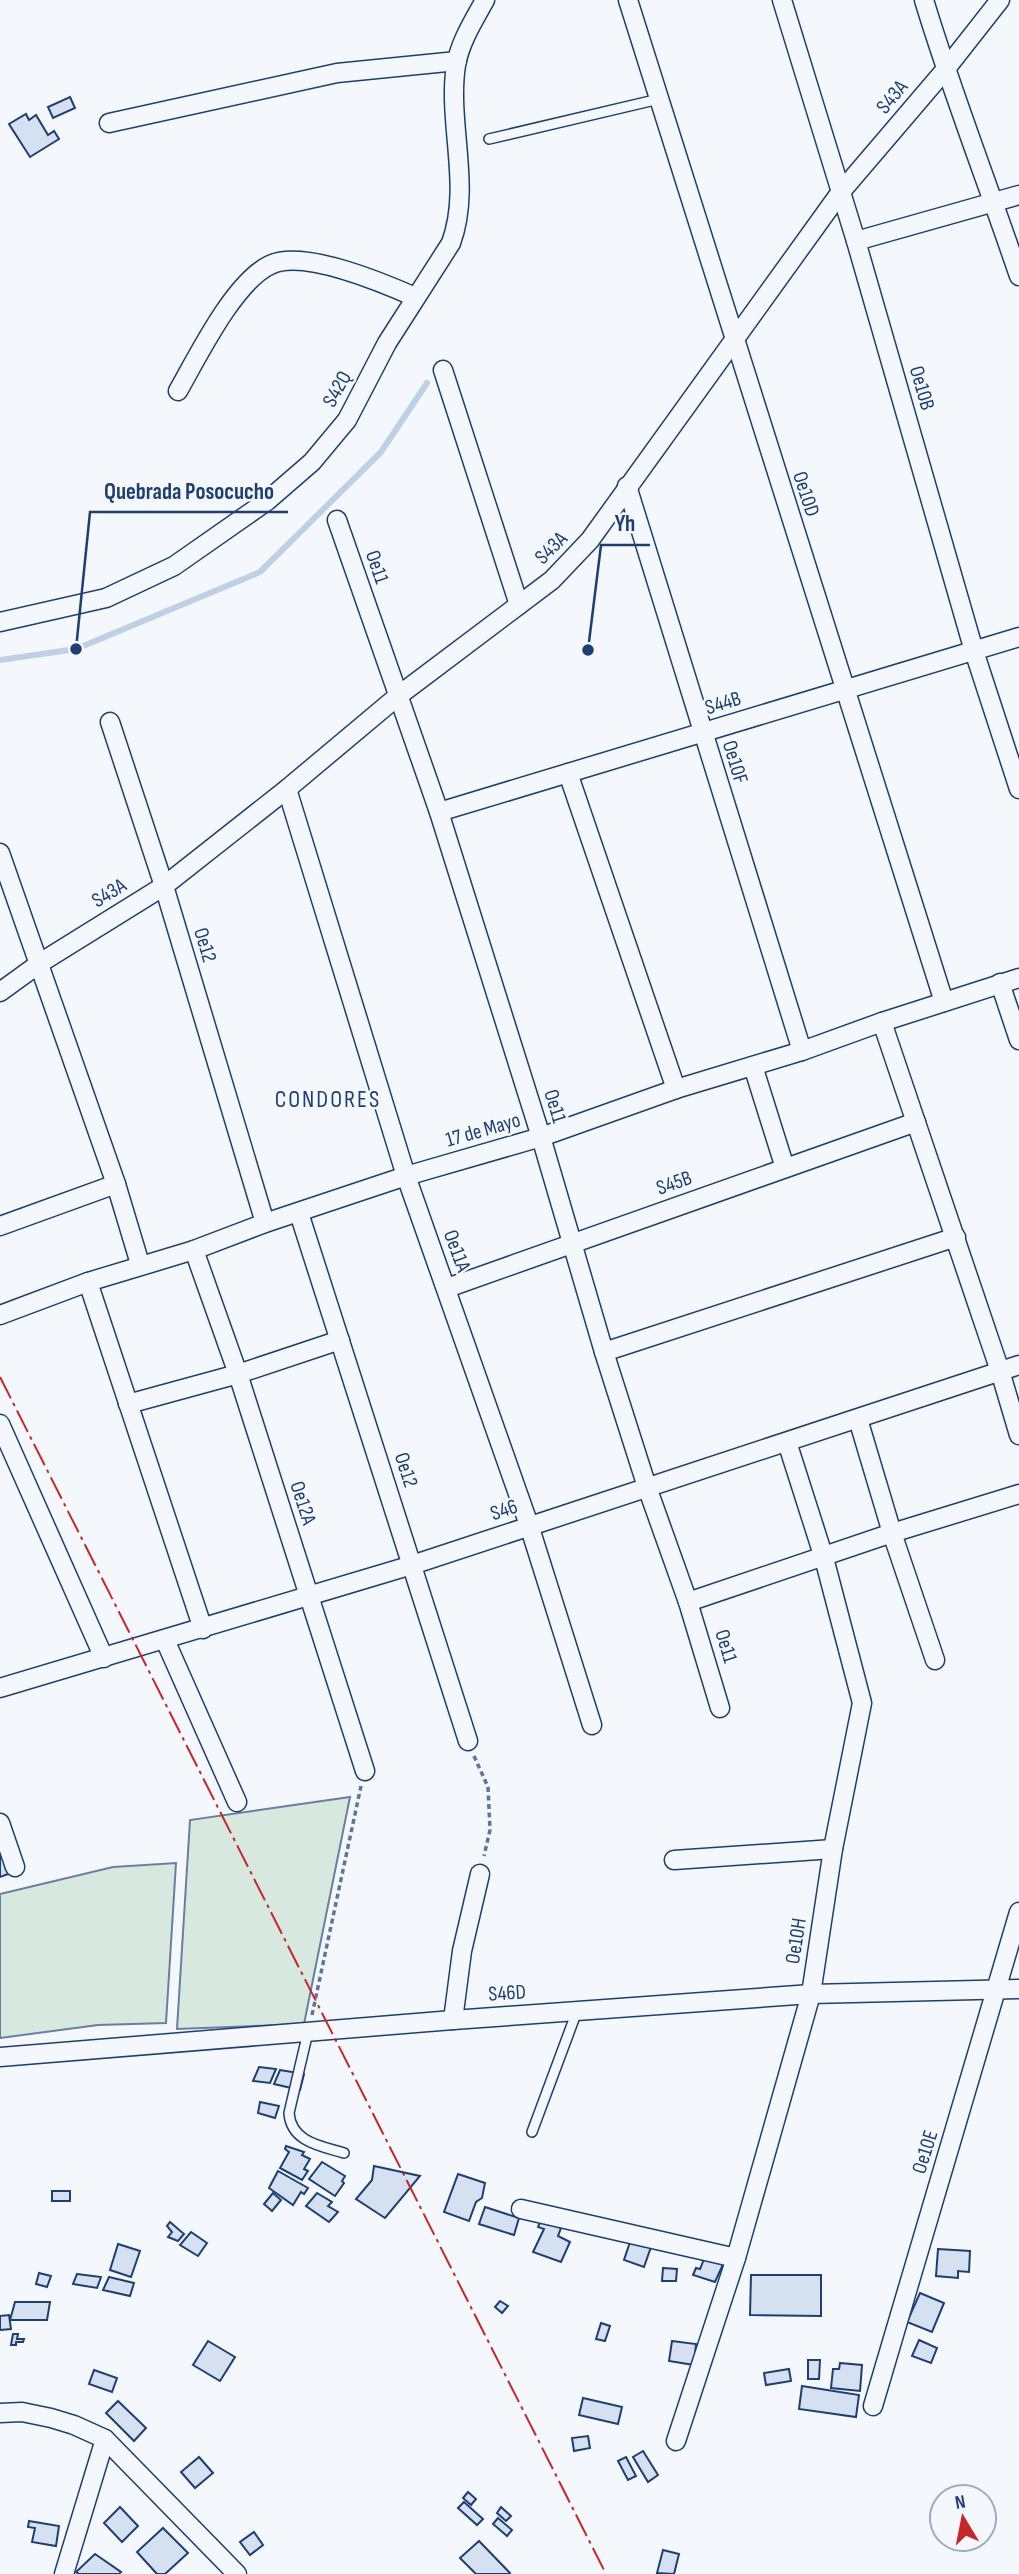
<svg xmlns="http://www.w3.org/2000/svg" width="1019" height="2574" viewBox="0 0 1019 2574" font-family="'Sofia Sans Condensed',sans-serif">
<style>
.green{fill:#d7e8df;stroke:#687fa3;stroke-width:2}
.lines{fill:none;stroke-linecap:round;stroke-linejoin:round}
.stream{stroke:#bed0e5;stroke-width:6}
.building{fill:#d5e0f0;stroke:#1d3f73;stroke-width:2}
.lane-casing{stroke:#1d3f73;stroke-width:12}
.street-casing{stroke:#1d3f73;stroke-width:21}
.path{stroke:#5e769c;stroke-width:3.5;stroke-dasharray:5 3.5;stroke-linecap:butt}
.lane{stroke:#f4f7fb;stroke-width:9}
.street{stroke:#f4f7fb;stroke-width:18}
.power{stroke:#c62828;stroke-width:2;stroke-dasharray:24 5 3.5 5;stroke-linecap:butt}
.labels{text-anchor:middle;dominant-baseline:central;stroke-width:5;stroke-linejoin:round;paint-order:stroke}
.street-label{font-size:21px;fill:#1d3f73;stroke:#f4f7fb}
.quarter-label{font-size:24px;letter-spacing:2px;fill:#1d3f73;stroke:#f4f7fb}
.leader{fill:none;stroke:#1d3f73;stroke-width:2.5}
.callout-dot{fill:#1d3f73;stroke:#f4f7fb;stroke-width:2.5}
.callout-label{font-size:23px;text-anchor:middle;font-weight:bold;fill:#1d3f73;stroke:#f4f7fb;stroke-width:5;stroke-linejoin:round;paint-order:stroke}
</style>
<rect width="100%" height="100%" fill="#f4f7fb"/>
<!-- green -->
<g class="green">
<polygon points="350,1797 304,2024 177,2029 190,1820"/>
<polygon points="176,1863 166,2023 98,2025 0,2038 0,1894 113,1867"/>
</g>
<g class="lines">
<!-- stream -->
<polyline class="stream" points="0,660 76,649 260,572 381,452 427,383"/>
</g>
<!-- building -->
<g class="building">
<polygon points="70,97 75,108 53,118 48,107"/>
<polygon points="26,114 29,120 36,115 48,135 54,131 59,139 30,157 9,124"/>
<polygon points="0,1838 8,1874 0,1877"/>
<polygon points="259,2067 276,2069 270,2083 253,2081"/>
<polygon points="280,2070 304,2074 300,2090 274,2084"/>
<polygon points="260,2102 279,2106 275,2118 258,2113"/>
<polygon points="286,2146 304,2152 302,2155 310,2159 304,2169 308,2171 302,2180 280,2168 289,2152 285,2149"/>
<polygon points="322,2162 345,2176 342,2181 344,2183 335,2196 309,2179"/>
<polygon points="374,2166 420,2176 385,2218 356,2199 372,2180"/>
<polygon points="278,2171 308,2188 304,2194 301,2192 293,2205 269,2188"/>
<polygon points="458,2174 485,2183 482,2198 476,2202 469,2221 444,2212"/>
<rect x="52" y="2191" width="18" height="10"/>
<polygon points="273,2193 281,2200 272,2211 264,2204"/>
<polygon points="317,2193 332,2202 328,2206 338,2212 329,2222 306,2206"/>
<polygon points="485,2207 519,2218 514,2235 479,2224"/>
<polygon points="541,2220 561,2228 558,2236 570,2242 561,2262 533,2252 544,2229 538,2227"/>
<polygon points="170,2222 184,2234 178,2241 168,2237 172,2232 167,2226"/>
<polygon points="191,2232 207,2243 198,2256 180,2245"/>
<polygon points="632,2236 652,2244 644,2267 624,2260"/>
<polygon points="118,2244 140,2251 131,2277 110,2270"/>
<polygon points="938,2249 970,2251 969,2272 958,2271 958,2278 936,2276"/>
<polygon points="706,2254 725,2260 715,2282 693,2275 696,2268 700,2269"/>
<polygon points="663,2268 677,2269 676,2281 662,2281"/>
<polygon points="39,2273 51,2276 47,2287 36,2284"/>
<polygon points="77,2274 101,2277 97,2288 73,2284"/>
<polygon points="751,2275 821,2275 821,2316 750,2315"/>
<polygon points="109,2277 134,2283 130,2296 103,2290"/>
<polygon points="920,2293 944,2303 932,2332 907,2322"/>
<polygon points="500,2301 508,2306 502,2313 495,2307"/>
<polygon points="15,2302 50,2302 47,2320 10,2320"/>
<polygon points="9,2315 11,2329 0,2330 0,2316"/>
<polygon points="601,2323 610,2326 605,2341 596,2339"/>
<polygon points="13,2334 18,2334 17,2339 24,2339 23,2342 16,2342 16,2345 11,2345"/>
<polygon points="919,2340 937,2348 931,2363 912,2356"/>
<polygon points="208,2341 235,2357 220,2381 193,2365"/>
<polygon points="672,2341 696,2344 694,2365 669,2361"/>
<polygon points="808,2360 820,2360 819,2379 808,2379"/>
<polygon points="840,2363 862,2365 860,2391 831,2388 833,2369 839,2369"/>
<polygon points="789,2369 791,2381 766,2385 764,2373"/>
<polygon points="94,2370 117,2378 112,2392 89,2384"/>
<polygon points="802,2386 859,2395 856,2417 799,2409"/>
<polygon points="583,2398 622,2407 618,2424 579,2415"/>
<polygon points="118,2401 146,2428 134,2441 106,2413"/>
<polygon points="588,2436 590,2448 574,2451 572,2438"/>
<polygon points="643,2451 658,2475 648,2482 633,2457"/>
<polygon points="199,2457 213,2473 195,2488 181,2472"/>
<polygon points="626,2457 636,2476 628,2480 618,2461"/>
<polygon points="468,2492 476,2499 471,2505 463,2498"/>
<polygon points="464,2502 483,2519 477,2525 458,2508"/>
<polygon points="120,2507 138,2526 122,2542 104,2523"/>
<polygon points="501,2507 511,2516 506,2521 497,2513"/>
<polygon points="498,2518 512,2530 507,2536 493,2524"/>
<polygon points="29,2521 59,2526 56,2546 32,2542 35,2528 28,2527"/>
<polygon points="163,2528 188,2553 165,2574 157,2574 137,2552"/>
<polygon points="254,2532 263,2545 250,2555 240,2542"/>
<polygon points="479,2541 510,2573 509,2574 476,2574 460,2558"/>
<polygon points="663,2550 679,2554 674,2574 657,2573"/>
<polygon points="95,2554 121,2572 119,2574 79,2574 76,2572"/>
</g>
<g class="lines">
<defs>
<g id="lane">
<polyline points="489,139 659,99"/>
<path d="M308,2032l-19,81c2,29 32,33 55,40"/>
<polyline points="532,2132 577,2011"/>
</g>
<g id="street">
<polyline points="628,0 944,1002"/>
<polyline points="782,0 856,241 974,651 1019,789"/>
<path d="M924,0c28,93 64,184 95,276"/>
<polyline points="109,123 337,73 457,61"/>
<polyline points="856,241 1019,195"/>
<polyline points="443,370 519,605"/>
<path d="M178,391c20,-35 56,-109 92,-126 33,-16 113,18 145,32"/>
<polyline points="627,486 802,1051"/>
<polyline points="337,520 439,812 541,1137 604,1352 647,1487 688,1602 720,1708"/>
<path d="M0,622l106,-24 68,-32 93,-65 45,-39 35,-42 40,-77 64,-100c21,-57 -4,-120 5,-178 4,-23 18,-45 29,-65"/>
<polyline points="110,722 164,886 265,1223"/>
<polyline points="568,773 676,1089"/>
<polyline points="287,789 406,1176 529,1525 592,1725"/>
<polyline points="439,812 1019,637"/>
<polyline points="0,853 116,1184 140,1264"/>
<polyline points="1000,983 1019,1040"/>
<polyline points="0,992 40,963 164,886 287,789 398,696 552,580 590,540 840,193 945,70 1000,0"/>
<polyline points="882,1022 1000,1371 1019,1435"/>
<polyline points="753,1066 785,1168"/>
<polyline points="299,1213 468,1741"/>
<polyline points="0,1226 116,1184"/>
<polyline points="194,1250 238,1374 365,1771"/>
<polyline points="88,1282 203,1629"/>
<polyline points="447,1288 916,1122"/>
<polyline points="0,1315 88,1282 194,1250 265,1223 406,1176 541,1137 676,1089 802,1051 882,1022 1019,978"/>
<polyline points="604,1352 956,1237"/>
<polyline points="128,1404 238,1374 340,1340"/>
<polyline points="858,1419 892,1533 935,1660"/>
<polyline points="0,1424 104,1658"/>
<polyline points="688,1602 892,1533 1019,1494"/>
<polyline points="165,1640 237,1802"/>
<polyline points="0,1688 412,1565 1019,1365"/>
<polyline points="0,1823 15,1867"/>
<polyline points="674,1860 833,1849"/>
<polyline points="453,2020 462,1951 480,1874"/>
<polyline points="0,2057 453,2020 811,1994 1019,1989"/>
<polyline points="521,2209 736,2258"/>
<polyline points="873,2406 1019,1912"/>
<polyline points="0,2413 22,2412 51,2418 74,2425 105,2439 237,2574"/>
<polyline points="676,2441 736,2258 811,1994 833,1849 862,1703 824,1558 787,1442"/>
<polyline points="64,2574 105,2439"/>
</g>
</defs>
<!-- lane casing -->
<use href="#lane" class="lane-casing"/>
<!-- street casing -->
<use href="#street" class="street-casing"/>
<!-- path -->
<g class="path">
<polyline points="474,1756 488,1787 490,1830 484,1856"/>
<polyline points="312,2015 361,1786"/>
</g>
<!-- lane -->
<use href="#lane" class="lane"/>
<!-- street -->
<use href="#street" class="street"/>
<!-- power -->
<polyline class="power" points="0,1377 606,2574"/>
</g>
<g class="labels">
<!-- street labels -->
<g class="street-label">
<text transform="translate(892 97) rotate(-50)">S43A</text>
<text transform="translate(922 388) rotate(74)">Oe10B</text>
<text transform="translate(337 389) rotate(-61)">S42Q</text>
<text transform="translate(806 494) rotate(72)">Oe10D</text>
<text transform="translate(551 548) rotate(-45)">S43A</text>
<text transform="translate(377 567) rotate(71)">Oe11</text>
<text transform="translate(723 703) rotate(-17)">S44B</text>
<text transform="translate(735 762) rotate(73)">Oe10F</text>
<text transform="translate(109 893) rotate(-32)">S43A</text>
<text transform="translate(205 945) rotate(73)">Oe12</text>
<text transform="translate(555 1106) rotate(73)">Oe11</text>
<text transform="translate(483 1130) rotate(-16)">17 de Mayo</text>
<text transform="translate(674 1183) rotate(-19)">S45B</text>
<text transform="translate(457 1251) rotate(70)">Oe11A</text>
<text transform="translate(406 1470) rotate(72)">Oe12</text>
<text transform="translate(303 1503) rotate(72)">Oe12A</text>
<text transform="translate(504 1510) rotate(-19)">S46</text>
<text transform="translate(726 1646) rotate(73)">Oe11</text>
<text transform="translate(796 1941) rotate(-81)">Oe10H</text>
<text transform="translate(507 1993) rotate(-4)">S46D</text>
<text transform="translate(925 2152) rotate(-73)">Oe10E</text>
</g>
<!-- quarter labels -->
<g class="quarter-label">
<text x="328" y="1099">CONDORES</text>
</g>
</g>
<!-- callouts -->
<path class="leader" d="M76 649L90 512H288M588 650L601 545H650"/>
<g class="callout-dot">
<circle cx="76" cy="649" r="7"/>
<circle cx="588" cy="650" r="7"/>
</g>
<g class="callout-label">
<text x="189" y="499">Quebrada Posocucho</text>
<text x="625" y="531">Yh</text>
</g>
<!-- north arrow -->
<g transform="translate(963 2518) rotate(350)"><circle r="33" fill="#f4f7fb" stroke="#9eadc5" stroke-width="2"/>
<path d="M0-5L12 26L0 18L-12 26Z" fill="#c62828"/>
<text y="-10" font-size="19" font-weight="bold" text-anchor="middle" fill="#1d3f73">N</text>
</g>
</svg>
